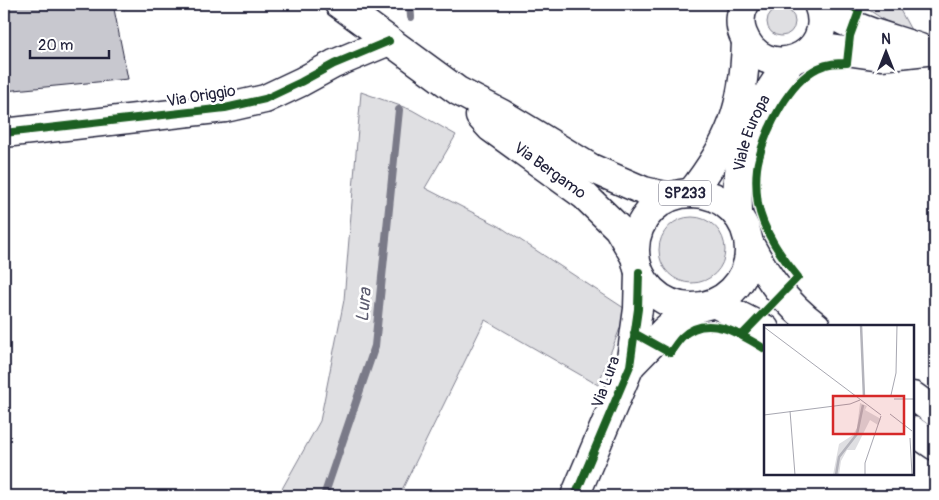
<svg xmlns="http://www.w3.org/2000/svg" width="939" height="500" viewBox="0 0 939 500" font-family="Pangolin,sans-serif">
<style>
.green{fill:#dfdfe2;stroke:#80808e}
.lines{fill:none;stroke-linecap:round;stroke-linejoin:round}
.stream{stroke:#7a7a88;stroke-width:8}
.building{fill:#c8c8cf;stroke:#22223b}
.minor-casing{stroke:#22223b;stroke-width:31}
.primary-casing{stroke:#22223b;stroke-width:31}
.minor{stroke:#fff;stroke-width:28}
.primary{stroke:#fff;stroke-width:28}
.cycleway-casing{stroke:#fff;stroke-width:11}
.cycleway{stroke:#1b5e20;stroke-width:8}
.labels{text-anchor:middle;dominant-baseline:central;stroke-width:5;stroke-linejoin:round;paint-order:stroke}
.shield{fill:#fff;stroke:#646476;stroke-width:1}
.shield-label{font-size:15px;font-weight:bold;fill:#22223b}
.street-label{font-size:16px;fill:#22223b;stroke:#fff}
.water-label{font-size:18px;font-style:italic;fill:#5c5c6f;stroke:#fff}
.inset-river{fill:none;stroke:#b4b4bc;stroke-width:2.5}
.inset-road{fill:none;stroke:#a7a7b1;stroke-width:1}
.view{fill:#d62828;fill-opacity:0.15;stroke:#d62828;stroke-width:2.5}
.inset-edge{fill:none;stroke:#22223b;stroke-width:2.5}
</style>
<rect width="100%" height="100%" fill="#fff"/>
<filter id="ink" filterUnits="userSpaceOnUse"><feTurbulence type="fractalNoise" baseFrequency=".02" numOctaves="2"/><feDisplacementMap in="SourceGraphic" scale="10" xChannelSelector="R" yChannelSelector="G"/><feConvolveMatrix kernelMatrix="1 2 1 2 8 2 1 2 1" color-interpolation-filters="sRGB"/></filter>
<g filter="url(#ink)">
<!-- green -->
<g class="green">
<polygon points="860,4 899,4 900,10 911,30 893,26"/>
<circle cx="781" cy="22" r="14"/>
<polygon points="361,92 412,110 456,135 425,188 499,226 627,310 598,385 485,320 399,496 278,496 320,421 344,300"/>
<circle cx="692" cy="250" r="33"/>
</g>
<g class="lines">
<!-- stream -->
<g class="stream">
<polyline points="410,4 411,17"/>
<polyline points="324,496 375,346 399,110"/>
</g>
</g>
<!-- building -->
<polygon class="building" points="4,4 113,4 128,79 4,91"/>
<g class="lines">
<defs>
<g id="minor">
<path d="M745,4c-5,9 -6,20 -2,30 20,52 96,23 75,-30"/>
<path d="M819,5c27,23 67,31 101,43"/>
<polyline points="810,50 824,48 881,56 935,50"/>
<polyline points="4,133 225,108 265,99 301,82 334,64 389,41"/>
<path d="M691,193c40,-51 53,-86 55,-151"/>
<path id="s1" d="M738,216c0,-12 -1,-24 0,-36 5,-48 23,-81 53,-119"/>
<polyline points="630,366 664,331 678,319 699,307"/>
<polyline points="575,496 630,366 638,309 639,272"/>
</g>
<g id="primary">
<polyline points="339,4 458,91 502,114 591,168 644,191 670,197"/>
<path id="s2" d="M480,116l11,12 94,68 33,32 17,29"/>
<circle cx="692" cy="250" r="57"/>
<path d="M749,243c18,34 36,60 67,83"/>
<polyline points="714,303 765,329"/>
<polyline points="913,396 935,412"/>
<polyline points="913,431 935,446"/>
</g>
</defs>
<!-- minor casing -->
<use href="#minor" class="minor-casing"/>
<!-- primary casing -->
<use href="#primary" class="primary-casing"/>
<!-- minor -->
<use href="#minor" class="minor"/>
<!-- primary -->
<use href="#primary" class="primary"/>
<defs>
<g id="cycleway">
<polyline points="4,133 225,108 265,99 301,82 334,64 389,41"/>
<path d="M634,333l36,20c4,-6 8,-12 12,-16 25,-25 60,-2 83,12"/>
<path d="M742,335l56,-58c-17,-21 -35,-46 -40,-73 -2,-14 -3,-31 1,-46 7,-29 30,-76 59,-90 10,-5 19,-5 29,-5l3,-27 9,-25 -10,-7"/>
<polyline points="575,496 630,366 638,309 639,272"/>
</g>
</defs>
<!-- cycleway casing -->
<use href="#cycleway" class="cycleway-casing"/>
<!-- cycleway -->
<use href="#cycleway" class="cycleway"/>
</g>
</g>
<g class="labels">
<!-- shield labels -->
<rect class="shield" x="659" y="180.5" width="52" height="25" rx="4"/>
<g class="shield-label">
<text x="685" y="193">SP233</text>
</g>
<!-- street labels -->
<g class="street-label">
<text transform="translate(201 96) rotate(-9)">Via Origgio</text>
<text stroke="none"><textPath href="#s1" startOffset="85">Viale Europa</textPath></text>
<text stroke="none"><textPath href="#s2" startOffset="89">Via Bergamo</textPath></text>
<text transform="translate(606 382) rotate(-70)">Via Lura</text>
</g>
<!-- water labels -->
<g class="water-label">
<text transform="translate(364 305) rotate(-84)">Lura</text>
</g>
</g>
<!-- overview -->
<g transform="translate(764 325)">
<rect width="150" height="150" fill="#fff"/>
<path d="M96,78l7,3 -2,4 16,9 -3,6 -8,-5 -15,30h-8l-6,11 -2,14h-6l6,-31 14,-9 4,-7z" fill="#dfdfe2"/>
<path class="inset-river" d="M97,0l3,72M72,150l3,-18 18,-23 6,-29"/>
<path class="inset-road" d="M0,2l117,88M127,70l5,-22 1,-48M130,74h20M26,86l5,64M126,89l22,17M0,90l86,-11 10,-4M146,113l2,37M101,150v-12l16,-47"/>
<path class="view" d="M69,71h71v38h-71z"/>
<rect width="150" height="150" class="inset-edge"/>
</g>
<!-- margin -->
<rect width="939" height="500" fill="none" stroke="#fff" stroke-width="20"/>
<rect x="10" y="10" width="919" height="480" fill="none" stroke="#22223b" stroke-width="2" filter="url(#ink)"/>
<!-- north arrow -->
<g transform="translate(886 52)" stroke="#ffffff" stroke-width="4" paint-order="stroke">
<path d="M0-4L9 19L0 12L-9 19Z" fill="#22223b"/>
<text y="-8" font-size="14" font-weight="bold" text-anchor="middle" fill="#22223b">N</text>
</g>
<!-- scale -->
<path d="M30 50v8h79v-8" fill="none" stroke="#22223b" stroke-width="2.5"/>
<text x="38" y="50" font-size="15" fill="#22223b" stroke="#ffffff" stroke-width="4" paint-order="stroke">20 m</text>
</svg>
